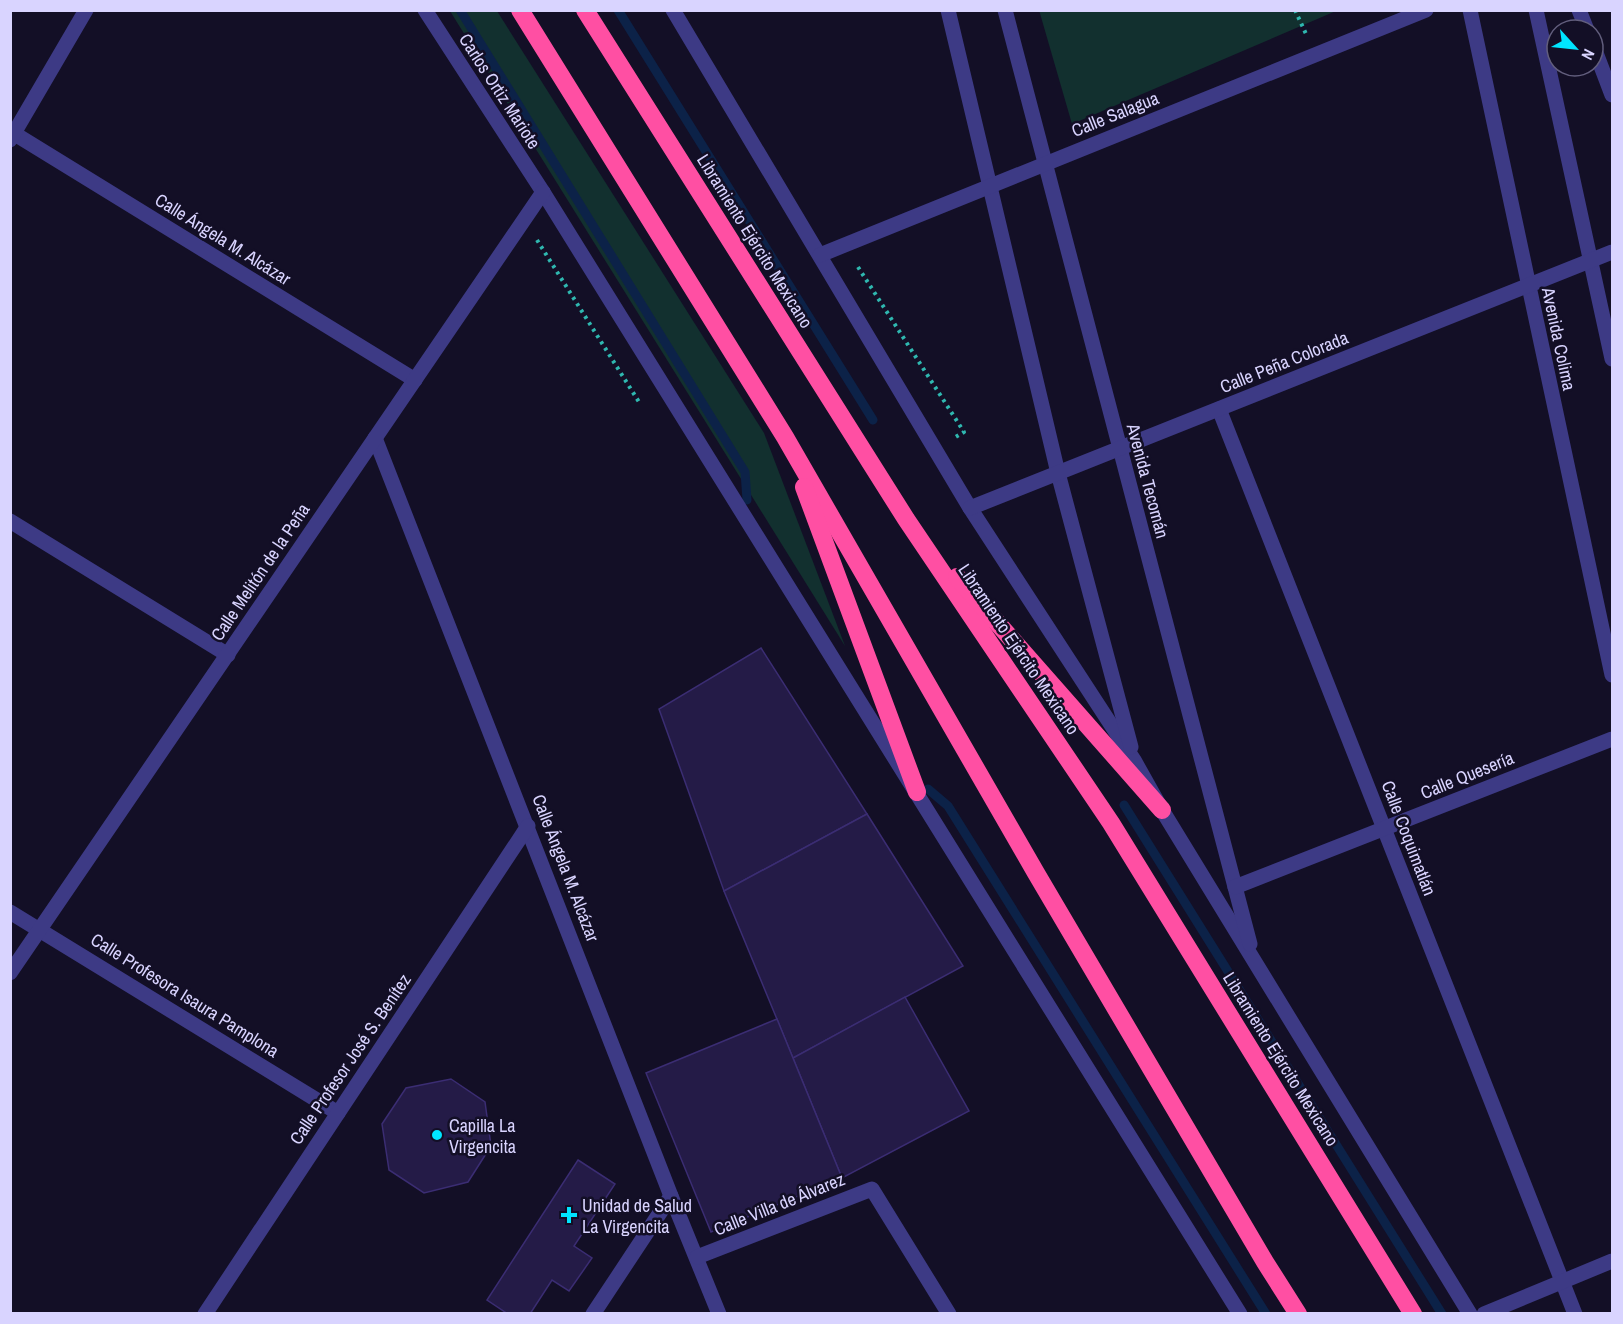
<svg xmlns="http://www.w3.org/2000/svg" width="1623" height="1324" viewBox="0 0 1623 1324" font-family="'Archivo Narrow',sans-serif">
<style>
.green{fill:#12302f}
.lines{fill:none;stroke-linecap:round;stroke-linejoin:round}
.stream{stroke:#0c2248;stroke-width:9}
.building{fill:#241b47;stroke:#3b2d73;stroke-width:1.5}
.path{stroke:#2fb8b0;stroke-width:4;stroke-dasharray:3 4.5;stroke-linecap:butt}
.minor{stroke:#3d3a85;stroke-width:15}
.highway{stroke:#ff4fa3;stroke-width:18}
.poi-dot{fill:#00e5ff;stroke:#130f26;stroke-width:2}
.labels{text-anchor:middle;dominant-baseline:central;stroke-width:5;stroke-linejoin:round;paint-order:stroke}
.street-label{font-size:18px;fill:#d9d4ff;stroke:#130f26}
.poi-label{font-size:18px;fill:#d9d4ff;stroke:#130f26;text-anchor:start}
</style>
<rect width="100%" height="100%" fill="#130f26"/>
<!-- green -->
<g class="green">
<polygon points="1039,10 1336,10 1336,11 1072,124"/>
<polygon points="450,11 497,11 764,433 845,646"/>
</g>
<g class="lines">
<!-- stream -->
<g class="stream">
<polyline points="460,10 745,472 747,500"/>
<polyline points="618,10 873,420"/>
<polyline points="928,789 948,806 1266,1314"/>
<polyline points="1124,805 1442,1314"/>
</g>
</g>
<!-- building -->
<g class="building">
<polygon points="761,648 867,814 724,891 659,709"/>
<polygon points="867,814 963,966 793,1058 724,891"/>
<polygon points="905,997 969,1111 842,1178 793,1058"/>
<polygon points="777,1019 842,1178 711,1232 646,1073"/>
<polygon points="451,1079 485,1102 491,1146 468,1182 424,1193 389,1170 382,1124 406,1088"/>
<polygon points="578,1160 615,1184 574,1246 592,1258 569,1291 552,1280 530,1314 508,1314 487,1300"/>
</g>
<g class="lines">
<!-- path -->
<g class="path">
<polyline points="1295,10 1306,34"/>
<polyline points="537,240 639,402"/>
<polyline points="858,267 964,432 954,438"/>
</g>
<!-- minor -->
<g class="minor">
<polyline points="425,10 543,192 1240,1314"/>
<polyline points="673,10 970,508 1134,760 1162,810 1470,1314"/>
<polyline points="948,10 1058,473 1131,747"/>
<polyline points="1005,10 1250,944"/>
<polyline points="1470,10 1612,675"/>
<polyline points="1536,10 1612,359"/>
<polyline points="1579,10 1587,30"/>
<polyline points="1593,45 1612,95"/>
<polyline points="10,131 415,380"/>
<polyline points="10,140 86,10"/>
<polyline points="820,255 1426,10"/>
<polyline points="1219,409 1575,1314"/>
<polyline points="375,438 671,1196 719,1314"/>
<polyline points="970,508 1612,252"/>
<polyline points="10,521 228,655"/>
<polyline points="1235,887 1612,739"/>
<polyline points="10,912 338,1113"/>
<polyline points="10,973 543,192"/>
<polyline points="697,1257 872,1189 949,1314"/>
<polyline points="205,1314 528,826"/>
<polyline points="593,1314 671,1196"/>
<polyline points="1484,1314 1612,1261"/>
</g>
<!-- highway -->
<g class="highway">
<polyline points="520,10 785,437 1036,873 1265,1262 1298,1314"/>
<polyline points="585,10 906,519 1111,823 1413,1314"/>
<polyline points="804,487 917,792"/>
<polyline points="957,577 1162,810"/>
</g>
</g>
<!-- markers -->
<g class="poi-dot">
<circle cx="437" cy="1135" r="6"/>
<path d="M566 1206h6v6h6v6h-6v6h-6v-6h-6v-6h6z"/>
</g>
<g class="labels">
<!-- street labels -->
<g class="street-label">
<text transform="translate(500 91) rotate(57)">Carlos Ortiz Mariote</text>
<text transform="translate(1115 114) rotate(-22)">Calle Salagua</text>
<text transform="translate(223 239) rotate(32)">Calle Ángela M. Alcázar</text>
<text transform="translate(755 241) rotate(58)">Libramiento Ejército Mexicano</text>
<text transform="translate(1559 339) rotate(78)">Avenida Colima</text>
<text transform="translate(1284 362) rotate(-22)">Calle Peña Colorada</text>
<text transform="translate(1148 481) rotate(75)">Avenida Tecomán</text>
<text transform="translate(260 572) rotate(-56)">Calle Melitón de la Peña</text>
<text transform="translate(1019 649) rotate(56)">Libramiento Ejército Mexicano</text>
<text transform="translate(1467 775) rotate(-22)">Calle Quesería</text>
<text transform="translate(1409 838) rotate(69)">Calle Coquimatlán</text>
<text transform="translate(566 868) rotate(69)">Calle Ángela M. Alcázar</text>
<text transform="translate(185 995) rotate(32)">Calle Profesora Isaura Pamplona</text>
<text transform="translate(350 1059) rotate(-56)">Calle Profesor José S. Benítez</text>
<text transform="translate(1281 1059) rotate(58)">Libramiento Ejército Mexicano</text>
<text transform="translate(779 1204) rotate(-22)">Calle Villa de Álvarez</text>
</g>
<!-- poi labels -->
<g class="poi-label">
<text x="449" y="1125">Capilla La<tspan x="449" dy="21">Virgencita</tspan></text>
<text x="582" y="1205">Unidad de Salud<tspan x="582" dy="21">La Virgencita</tspan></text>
</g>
</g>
<!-- border -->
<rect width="1623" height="1324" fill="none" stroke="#d9d4ff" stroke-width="24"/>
<!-- north arrow -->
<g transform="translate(1575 48) rotate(117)"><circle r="28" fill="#130f26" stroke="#625e7d" stroke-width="1.5"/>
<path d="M0-4.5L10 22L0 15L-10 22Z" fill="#00e5ff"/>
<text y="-9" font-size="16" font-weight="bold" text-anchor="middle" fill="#d9d4ff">N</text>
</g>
</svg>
